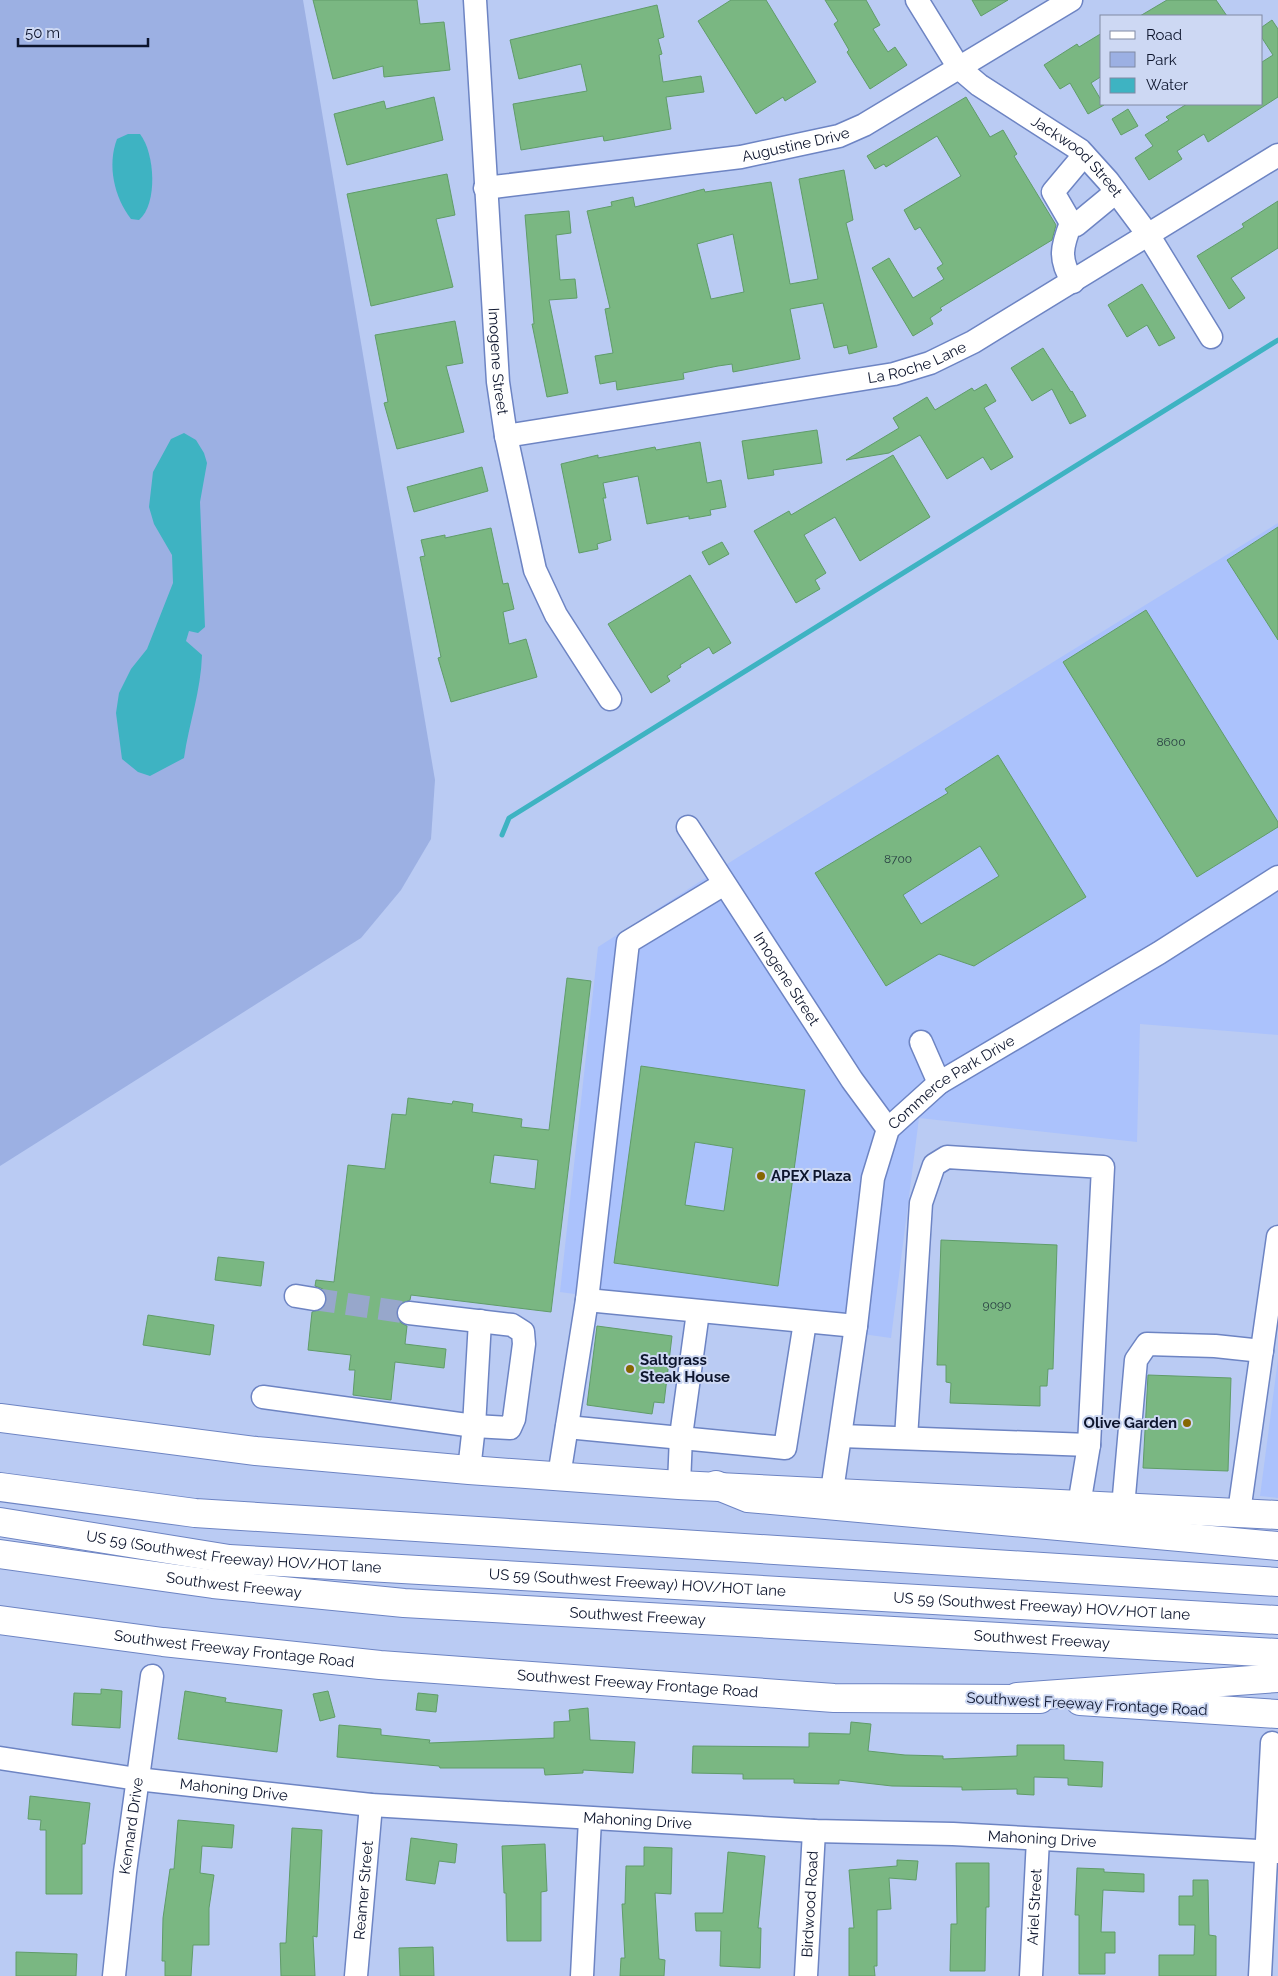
<svg xmlns="http://www.w3.org/2000/svg" width="1278" height="1976" viewBox="0 0 1278 1976" font-family="Raleway,sans-serif">
<style>
.built{fill:#abc2fc}
.green{fill:#9cb0e3}
.water{fill:#3eb3c2}
.lines{fill:none;stroke-linecap:round;stroke-linejoin:round}
.stream{stroke:#3eb3c2;stroke-width:5}
.building{fill:#7ab782;stroke:#609c69;fill-rule:evenodd}
.minor-tunnel{stroke:#97a7cb;stroke-width:22;stroke-dasharray:22 11;stroke-linecap:butt}
.minor-casing{stroke:#6d84c3;stroke-width:25}
.major-casing{stroke:#6d84c3;stroke-width:30}
.highway-casing{stroke:#6d84c3;stroke-width:30}
.minor{stroke:#fff;stroke-width:22}
.major{stroke:#fff;stroke-width:28}
.highway{stroke:#fff;stroke-width:28}
.poi-dot{fill:#866702;stroke:#cdd8f3;stroke-width:2}
.labels{text-anchor:middle;dominant-baseline:central;stroke-width:4;stroke-linejoin:round;paint-order:stroke}
.number-label{font-size:12px;fill:#283e42}
.street-label{font-size:15px;fill:#0d152d;stroke:#cdd8f3}
.poi-label{font-size:15px;font-weight:bold;fill:#0d152d;stroke:#cdd8f3;text-anchor:start}
</style>
<rect width="100%" height="100%" fill="#bacbf3"/>
<!-- built -->
<g class="built">
<polygon points="1278,523 1278,1035 1140,1024 1137,1142 919,1118 891,1338 560,1292 598,947 735,859"/>
<polygon points="1278,1359 1278,1498 1260,1496"/>
</g>
<!-- green -->
<polygon class="green" points="0,0 303,0 435,780 431,839 401,890 361,938 0,1166"/>
<!-- water -->
<g class="water">
<path d="M128,134h12c15,19 18,70 -1,86l-8,-1c-17,-22 -24,-54 -14,-80z"/>
<path d="M184,433l12,7 8,13 3,10 -7,39 5,125 -7,6 -9,-2 -3,10 16,14c-1,36 -13,68 -18,103l-34,18 -12,-4 -16,-13 -6,-46 3,-20 12,-24 16,-20 26,-66 -1,-28 -18,-31 -5,-17 4,-35 18,-33z"/>
</g>
<g class="lines">
<!-- stream -->
<polyline class="stream" points="502,835 509,818 1278,340"/>
</g>
<!-- building -->
<g class="building">
<polygon points="313,0 417,0 420,24 444,22 450,70 384,77 383,66 333,79"/>
<polygon points="731,0 766,0 816,82 785,101 783,97 756,114 698,21"/>
<polygon points="825,0 866,0 880,25 873,29 888,52 895,47 907,65 870,89 847,52 849,50 834,24 838,21"/>
<polygon points="972,0 1008,0 981,16"/>
<polygon points="1167,0 1216,0 1227,16 1140,16"/>
<polygon points="657,5 664,37 658,39 662,54 659,55 663,82 701,76 704,92 666,97 671,129 604,141 603,136 521,150 513,104 587,91 581,64 519,79 510,40"/>
<polygon points="1272,20 1278,29 1278,97 1208,142 1204,134 1177,151 1182,159 1149,180 1135,158 1153,146 1145,135 1169,120 1166,117 1187,104 1262,104 1262,62 1273,55 1262,38 1262,27"/>
<polygon points="1102,33 1102,76 1091,83 1104,105 1088,114 1070,83 1060,89 1044,65 1077,44 1079,47"/>
<polygon points="434,97 443,140 347,165 334,114 384,101 386,109"/>
<polygon points="966,97 990,137 1003,130 1017,154 1014,156 1056,225 1052,240 940,308 942,310 930,318 933,324 913,336 872,268 889,258 913,298 944,279 937,268 943,264 920,227 915,230 904,210 961,176 937,136 886,167 884,164 875,169 867,156"/>
<polygon points="1128,109 1138,126 1121,135 1112,119"/>
<path d="M844,170l9,50 -7,3 31,124 -28,7 -2,-9 -13,3 -11,-45 -33,6 10,50 -67,13 -1,-8 -14,2 -35,7 1,6 -67,11 -1,-9 -16,3 -5,-28 18,-3 -8,-44 5,-1 -23,-97 25,-5 -1,-4 22,-5 2,10 69,-18 1,3 66,-10 19,102 28,-5 -19,-100zM733,234l11,58 -33,7 -14,-55z"/>
<polygon points="447,174 455,215 436,219 453,287 371,306 347,194"/>
<polygon points="1278,201 1278,248 1231,278 1245,298 1229,309 1197,256 1244,227 1242,224"/>
<polygon points="569,211 571,233 556,235 560,280 575,279 577,298 549,300 568,393 547,397 532,324 534,324 525,215"/>
<polygon points="1142,284 1175,338 1159,346 1147,325 1127,337 1108,305"/>
<polygon points="455,321 463,363 446,366 464,432 397,449 384,403 388,402 375,335"/>
<polygon points="1043,348 1071,392 1072,391 1086,416 1070,424 1052,389 1032,401 1011,368"/>
<polygon points="986,384 996,401 984,408 1013,457 991,470 983,457 947,479 920,435 889,453 846,460 899,428 893,418 927,397 935,410 972,388 974,391"/>
<polygon points="817,430 822,463 773,470 774,475 748,479 742,441"/>
<polygon points="700,442 707,483 721,480 726,507 710,510 711,515 689,519 689,516 647,524 638,476 603,483 606,498 603,498 611,540 597,544 598,549 579,553 561,464 598,455 598,458 655,447 656,450"/>
<polygon points="893,455 930,517 860,561 835,517 804,535 826,573 815,580 820,589 796,603 754,531 789,511 791,515"/>
<polygon points="482,467 488,491 414,512 407,487"/>
<polygon points="1278,527 1278,640 1227,560"/>
<polygon points="491,528 503,584 508,583 514,609 503,612 509,644 526,639 537,677 451,702 438,658 441,657 420,557 425,556 421,540 445,535 445,538"/>
<polygon points="722,542 729,554 709,565 702,552"/>
<polygon points="690,575 731,643 713,654 709,647 680,665 681,667 667,676 670,681 651,693 608,624"/>
<polygon points="1146,610 1278,822 1278,827 1197,877 1063,662"/>
<path d="M998,755l88,142 -112,69 -35,-12 -53,32 -71,-113 133,-80 -3,-4zM980,846l19,30 -78,48 -18,-29z"/>
<path d="M567,978l24,3 -40,331 -140,-17 -1,5 -11,5 -3,7 5,11 6,3 -2,18 41,5 -2,19 -49,-6 -4,38 -38,-5 2,-25h-6l2,-15 -43,-5 4,-38 12,-4 3,-7 -4,-12 -8,-3 1,-6 18,2 14,-117 37,4 7,-55 14,1 2,-17 44,6 1,-3 20,3 -1,8 50,7 -1,8 28,3zM494,1155l44,5 -3,29 -45,-6z"/>
<path d="M641,1066l164,24 -27,196 -164,-23zM695,1142l38,6 -9,63 -39,-6z"/>
<polygon points="941,1240 1057,1245 1053,1369 1048,1369 1047,1386 1040,1386 1040,1406 950,1403 951,1383 946,1382 946,1365 937,1365"/>
<polygon points="218,1257 264,1262 261,1286 215,1280"/>
<polygon points="148,1315 214,1325 210,1355 143,1345"/>
<polygon points="597,1326 672,1336 664,1403 654,1402 652,1414 587,1405"/>
<polygon points="1148,1375 1231,1378 1228,1471 1143,1468"/>
<polygon points="101,1689 122,1691 120,1728 72,1725 74,1693 101,1694"/>
<polygon points="185,1691 226,1698 225,1702 282,1710 277,1752 178,1739"/>
<polygon points="328,1691 335,1717 320,1721 313,1694"/>
<polygon points="418,1693 438,1695 436,1712 416,1710"/>
<polygon points="588,1708 590,1740 635,1742 633,1773 583,1770 583,1773 545,1775 544,1768 440,1768 439,1766 337,1757 339,1725 381,1729 381,1735 430,1740 429,1743 554,1738 554,1722 570,1721 569,1710"/>
<polygon points="851,1722 871,1724 868,1751 905,1755 943,1756 943,1759 1017,1756 1017,1745 1064,1745 1064,1760 1103,1762 1102,1787 1068,1785 1068,1778 1034,1777 1034,1795 1017,1794 1017,1789 962,1790 962,1787 892,1786 839,1780 839,1784 794,1783 794,1779 743,1779 743,1774 692,1773 693,1746 809,1747 809,1733 850,1734"/>
<polygon points="30,1796 90,1803 85,1844 82,1844 82,1894 46,1894 46,1830 40,1830 41,1820 28,1819"/>
<polygon points="178,1820 234,1825 232,1848 202,1846 200,1873 214,1875 209,1908 209,1945 193,1945 191,1976 165,1976 165,1961 162,1961 163,1918 170,1869 174,1869"/>
<polygon points="292,1828 322,1830 317,1937 313,1936 315,1976 281,1976 280,1943 286,1943"/>
<polygon points="411,1838 457,1844 455,1863 439,1861 435,1884 406,1880"/>
<polygon points="545,1844 547,1891 541,1892 541,1941 507,1941 506,1893 504,1893 502,1846"/>
<polygon points="644,1847 672,1848 671,1894 655,1893 659,1959 665,1960 664,1976 620,1976 621,1958 625,1958 622,1904 625,1904 626,1866 644,1866"/>
<polygon points="728,1852 765,1856 758,1928 761,1928 760,1968 720,1966 721,1931 696,1931 695,1913 723,1913"/>
<polygon points="897,1860 918,1861 916,1880 889,1878 891,1909 877,1910 877,1966 874,1966 875,1976 849,1976 849,1928 854,1928 849,1870 897,1866"/>
<polygon points="956,1863 989,1863 989,1907 986,1907 985,1971 950,1971 951,1924 957,1924"/>
<polygon points="1077,1868 1104,1869 1104,1872 1144,1874 1144,1892 1103,1890 1101,1932 1115,1932 1115,1953 1105,1953 1105,1974 1079,1974 1079,1915 1075,1915"/>
<polygon points="1193,1880 1208,1880 1209,1935 1216,1936 1216,1976 1159,1976 1159,1955 1194,1955 1195,1925 1179,1925 1179,1896 1193,1896"/>
<polygon points="433,1947 434,1976 400,1976 399,1948"/>
<polygon points="16,1952 77,1954 76,1976 16,1976"/>
</g>
<g class="lines">
<!-- minor-tunnel -->
<polyline class="minor-tunnel" points="314,1299 409,1313"/>
<defs>
<g id="minor">
<path id="s1" d="M475,0l23,382 8,54 29,134 21,45 54,84"/>
<path id="s2" d="M917,0l42,68 20,17 101,65 28,31 41,55 62,101"/>
<polyline points="1084,155 1053,192 1071,223 1076,225 1116,192"/>
<path id="s3" d="M485,188l256,-31 98,-21 25,-11 207,-125"/>
<path d="M1071,223c-9,23 -13,36 2,59"/>
<path id="s4" d="M506,436l388,-62 36,-11 43,-21 305,-187"/>
<path id="s5" d="M688,827l164,253 36,49"/>
<polyline points="921,1042 939,1083"/>
<polyline points="296,1296 314,1299"/>
<polyline points="587,1300 856,1326"/>
<polyline points="263,1397 474,1426 510,1428 514,1419 524,1344 523,1332 512,1325 409,1313"/>
<polyline points="567,1427 785,1448 805,1322"/>
<polyline points="841,1436 1089,1445"/>
<polyline points="906,1438 921,1203 934,1165 947,1157 1103,1167 1089,1445 1079,1505"/>
<polyline points="469,1470 474,1426 480,1321"/>
<polyline points="559,1476 587,1300 628,942 724,884"/>
<polyline points="679,1485 681,1436 698,1312"/>
<path id="s6" d="M832,1491l24,-165 17,-148 15,-49 51,-46 220,-130 119,-76"/>
<polyline points="1123,1507 1136,1360 1147,1344 1215,1346 1262,1351"/>
<polyline points="1239,1512 1278,1237"/>
<path id="s7" d="M0,1758l137,21 234,26 443,26 139,3 325,18"/>
<path id="s8" d="M114,1976l11,-104 27,-196"/>
<path id="s9" d="M356,1976l15,-171"/>
<polyline points="582,1976 590,1819"/>
<path id="s10" d="M806,1976l8,-145"/>
<path id="s11" d="M1031,1976l7,-137"/>
<polyline points="1260,1976 1272,1743"/>
</g>
<g id="major">
<polyline points="0,1418 256,1451 469,1470 679,1485 1278,1515"/>
<path id="s12" d="M0,1620l163,22 217,23 454,33 206,1"/>
<polyline points="1080,1701 1278,1714"/>
</g>
<g id="highway">
<polyline points="716,1485 748,1498 1278,1546"/>
<polyline points="0,1487 195,1513 1278,1582"/>
<path id="s13" d="M0,1522l229,37 1049,61"/>
<path id="s14" d="M0,1554l213,30 191,19 874,50"/>
<polyline points="1017,1697 1278,1678"/>
</g>
</defs>
<!-- minor casing -->
<use href="#minor" class="minor-casing"/>
<!-- major casing -->
<use href="#major" class="major-casing"/>
<!-- highway casing -->
<use href="#highway" class="highway-casing"/>
<!-- minor -->
<use href="#minor" class="minor"/>
<!-- major -->
<use href="#major" class="major"/>
<!-- highway -->
<use href="#highway" class="highway"/>
</g>
<!-- markers -->
<g class="poi-dot">
<circle cx="761" cy="1176" r="5"/>
<circle cx="630" cy="1369" r="5"/>
<circle cx="1187" cy="1423" r="5"/>
</g>
<g class="labels">
<!-- number labels -->
<g class="number-label">
<text x="1171" y="742">8600</text>
<text x="898" y="859">8700</text>
<text x="997" y="1305">9090</text>
</g>
<!-- street labels -->
<g class="street-label">
<text stroke="none"><textPath href="#s3" startOffset="314">Augustine Drive</textPath></text>
<text stroke="none"><textPath href="#s2" startOffset="228">Jackwood Street</textPath></text>
<text stroke="none"><textPath href="#s1" startOffset="362">Imogene Street</textPath></text>
<text stroke="none"><textPath href="#s4" startOffset="418">La Roche Lane</textPath></text>
<text stroke="none"><textPath href="#s5" startOffset="181">Imogene Street</textPath></text>
<text stroke="none"><textPath href="#s6" startOffset="446">Commerce Park Drive</textPath></text>
<text stroke="none"><textPath href="#s13" startOffset="236">US 59 (Southwest Freeway) HOV/HOT lane</textPath></text>
<text stroke="none"><textPath href="#s13" startOffset="641">US 59 (Southwest Freeway) HOV/HOT lane</textPath></text>
<text stroke="none"><textPath href="#s14" startOffset="236">Southwest Freeway</textPath></text>
<text stroke="none"><textPath href="#s13" startOffset="1046">US 59 (Southwest Freeway) HOV/HOT lane</textPath></text>
<text stroke="none"><textPath href="#s14" startOffset="641">Southwest Freeway</textPath></text>
<text stroke="none"><textPath href="#s14" startOffset="1046">Southwest Freeway</textPath></text>
<text stroke="none"><textPath href="#s12" startOffset="236">Southwest Freeway Frontage Road</textPath></text>
<text stroke="none"><textPath href="#s12" startOffset="641">Southwest Freeway Frontage Road</textPath></text>
<text transform="translate(1087 1704) rotate(3)">Southwest Freeway Frontage Road</text>
<text stroke="none"><textPath href="#s7" startOffset="236">Mahoning Drive</textPath></text>
<text stroke="none"><textPath href="#s7" startOffset="641">Mahoning Drive</textPath></text>
<text stroke="none"><textPath href="#s8" startOffset="151">Kennard Drive</textPath></text>
<text stroke="none"><textPath href="#s7" startOffset="1046">Mahoning Drive</textPath></text>
<text stroke="none"><textPath href="#s9" startOffset="86">Reamer Street</textPath></text>
<text stroke="none"><textPath href="#s10" startOffset="72">Birdwood Road</textPath></text>
<text stroke="none"><textPath href="#s11" startOffset="69">Ariel Street</textPath></text>
</g>
<!-- poi labels -->
<g class="poi-label">
<text x="771" y="1176">APEX Plaza</text>
<text x="640" y="1360">Saltgrass<tspan x="640" dy="17">Steak House</tspan></text>
<text x="1177" y="1423" text-anchor="end">Olive Garden</text>
</g>
</g>
<!-- legend -->
<rect x="1100" y="15" width="162" height="90" fill="#cdd8f3" stroke="#808aa4"/>
<rect x="1110" y="31" width="25" height="8" fill="#ffffff" stroke="#808aa4"/>
<text x="1146" y="40" font-size="15" fill="#0d152d">Road</text>
<rect x="1110" y="52" width="25" height="15" fill="#9cb0e3" stroke="#808aa4"/>
<text x="1146" y="65" font-size="15" fill="#0d152d">Park</text>
<rect x="1110" y="78" width="25" height="15" fill="#3eb3c2" stroke="#808aa4"/>
<text x="1146" y="90" font-size="15" fill="#0d152d">Water</text>
<!-- scale -->
<path d="M18 38v8h130v-8" fill="none" stroke="#0d152d" stroke-width="2.5"/>
<text x="25" y="38" font-size="15" fill="#0d152d" stroke="#cdd8f3" stroke-width="4" paint-order="stroke">50 m</text>
</svg>
